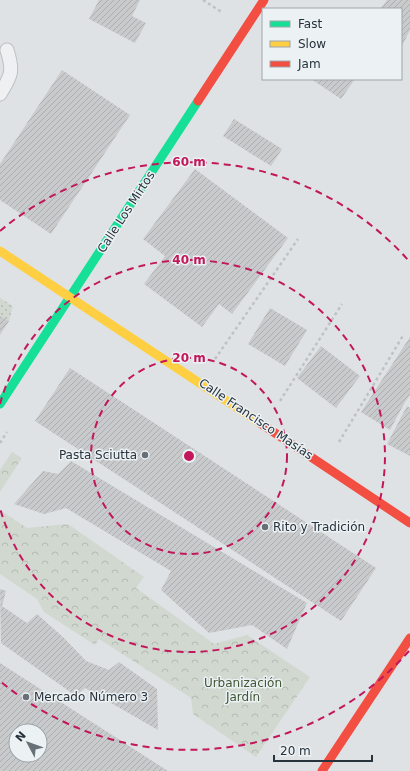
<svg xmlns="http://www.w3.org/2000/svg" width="410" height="771" viewBox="0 0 410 771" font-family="'DejaVu Sans',sans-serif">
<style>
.grass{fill:url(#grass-dots)}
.forest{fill:url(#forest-crowns)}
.building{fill:url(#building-hatch);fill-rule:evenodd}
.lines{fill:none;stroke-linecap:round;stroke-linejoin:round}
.lane-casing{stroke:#bdc0c2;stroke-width:15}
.path{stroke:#bec2c4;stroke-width:2.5;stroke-dasharray:3 3;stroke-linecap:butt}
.lane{stroke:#eff0f1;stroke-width:13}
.fast{stroke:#16e098;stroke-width:9}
.slow{stroke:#ffcf43;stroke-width:9}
.jam{stroke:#f24e42;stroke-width:9}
.ring{fill:none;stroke:#c2185b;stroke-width:2;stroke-dasharray:7 5}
.poi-dot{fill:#677077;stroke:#ecf1f4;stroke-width:1.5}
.labels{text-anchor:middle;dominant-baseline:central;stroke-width:3;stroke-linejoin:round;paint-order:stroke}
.street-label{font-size:12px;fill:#27323c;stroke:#ecf1f4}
.poi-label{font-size:12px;fill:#27323c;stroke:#ecf1f4;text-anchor:start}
.park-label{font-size:12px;fill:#415735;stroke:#ecf1f4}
.centre{fill:#c2185b;stroke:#ecf1f4;stroke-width:2}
.ring-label{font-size:12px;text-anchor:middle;font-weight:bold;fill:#c2185b;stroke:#ecf1f4;stroke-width:3;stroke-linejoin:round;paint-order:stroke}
</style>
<defs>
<pattern id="grass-dots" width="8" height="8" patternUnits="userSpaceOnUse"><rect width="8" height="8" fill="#d1d8d0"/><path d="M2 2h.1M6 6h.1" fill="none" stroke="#b3bab4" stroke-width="1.8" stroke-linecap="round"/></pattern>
<pattern id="forest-crowns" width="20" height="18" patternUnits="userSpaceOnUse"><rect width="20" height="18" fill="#d1d8d0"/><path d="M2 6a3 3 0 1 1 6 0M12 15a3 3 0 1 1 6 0" fill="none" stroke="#b3bab4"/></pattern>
<pattern id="building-hatch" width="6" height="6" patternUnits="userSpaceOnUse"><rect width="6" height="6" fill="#c8cacc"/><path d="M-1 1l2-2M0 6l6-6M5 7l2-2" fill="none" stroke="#acaeb0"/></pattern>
</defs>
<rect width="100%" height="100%" fill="#dfe2e4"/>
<!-- grass -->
<polygon class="grass" points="0,298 13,306 9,321 0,316"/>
<!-- forest -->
<g class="forest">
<polygon points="12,452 22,458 0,492 0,470"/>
<polygon points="0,510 27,528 68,524 144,577 136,588 214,644 247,635 310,677 256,757 193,714 191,698 99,639 95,645 44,612 37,599 0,574"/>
</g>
<!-- building -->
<g class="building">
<polygon points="99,0 140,0 132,16 146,23 135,43 89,19"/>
<polygon points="387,0 410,0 410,30 401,48 401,9 380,9"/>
<polygon points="62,70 130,115 51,234 0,200 0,164"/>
<polygon points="311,79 355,79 341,99"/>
<polygon points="234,119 282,149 271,166 223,136"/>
<polygon points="195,169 288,238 232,314 219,304 202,327 144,284 165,256 143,239"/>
<polygon points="270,308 307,330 285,366 248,344"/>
<polygon points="0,316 9,321 0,335"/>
<polygon points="410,337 410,395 405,402 390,430 361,412"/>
<polygon points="321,346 360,376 336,408 297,378"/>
<polygon points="70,368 376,568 341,621 35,421"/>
<polygon points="407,406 410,408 410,456 387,444"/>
<polygon points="71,461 307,603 287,649 252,625 209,633 161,590 171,571 66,508 44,514 14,504 43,471 58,474"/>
<polygon points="0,589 6,591 2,606 27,623 37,614 64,638 86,661 109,670 119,662 157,689 158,730 85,688 76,696 1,643"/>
<path d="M0,663l168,108h-168zM16,731h24v24h-24z"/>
</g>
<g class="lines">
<defs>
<path id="lane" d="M0,94c11,-18 14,-22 7,-44"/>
</defs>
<!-- lane casing -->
<use href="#lane" class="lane-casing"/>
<!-- path -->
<g class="path">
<polyline points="203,0 223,13"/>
<polyline points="215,359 298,239"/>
<polyline points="280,401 342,304"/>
<polyline points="339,442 404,334"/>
<polyline points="0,443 7,432"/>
</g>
<!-- lane -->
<use href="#lane" class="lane"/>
<!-- fast -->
<polyline class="fast" points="0,404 198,101"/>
<!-- slow -->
<polyline class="slow" points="0,251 260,423"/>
<!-- jam -->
<g class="jam">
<polyline points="198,101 264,0"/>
<polyline points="260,423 410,523"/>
<polyline points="322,771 410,638"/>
</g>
</g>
<!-- distance rings -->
<g class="ring">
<circle cx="189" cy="456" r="98"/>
<path d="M0 404A196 196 0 1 1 0 508"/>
<path d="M409 651A294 294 0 0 1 0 681M0 231A294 294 0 0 1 409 261"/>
</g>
<!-- markers -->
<g class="poi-dot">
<circle cx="145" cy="455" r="4"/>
<circle cx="265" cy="527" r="4"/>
<circle cx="26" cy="697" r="4"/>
</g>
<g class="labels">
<!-- street labels -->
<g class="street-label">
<text transform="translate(126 212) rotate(-57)">Calle Los Mirtos</text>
<text transform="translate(256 419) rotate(34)">Calle Francisco Masías</text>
</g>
<!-- poi labels -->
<g class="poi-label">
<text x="137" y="455" text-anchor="end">Pasta Sciutta</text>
<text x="273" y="527">Rito y Tradición</text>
<text x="34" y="697">Mercado Número 3</text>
</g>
<!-- park labels -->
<g class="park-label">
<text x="243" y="683">Urbanización<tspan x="243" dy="14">Jardín</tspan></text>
</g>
</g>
<circle cx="189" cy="456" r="6" class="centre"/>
<g class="ring-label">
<text x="189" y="166">60 m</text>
<text x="189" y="264">40 m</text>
<text x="189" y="362">20 m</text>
</g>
<!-- legend -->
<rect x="262" y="8" width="140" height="72" fill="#ecf1f4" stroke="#9da5aa"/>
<rect x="270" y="21" width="20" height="6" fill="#16e098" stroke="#9da5aa"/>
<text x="298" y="28" font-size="12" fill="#27323c">Fast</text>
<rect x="270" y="41" width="20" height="6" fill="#ffcf43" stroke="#9da5aa"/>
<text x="298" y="48" font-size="12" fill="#27323c">Slow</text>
<rect x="270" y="61" width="20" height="6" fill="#f24e42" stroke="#9da5aa"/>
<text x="298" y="68" font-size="12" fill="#27323c">Jam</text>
<!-- north arrow -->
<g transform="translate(28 743) rotate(311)"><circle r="19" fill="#ecf1f4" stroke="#9da5aa"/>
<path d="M0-3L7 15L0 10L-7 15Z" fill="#677077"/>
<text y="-6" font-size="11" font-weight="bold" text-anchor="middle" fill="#27323c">N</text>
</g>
<!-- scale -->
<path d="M274 755v6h98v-6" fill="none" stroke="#27323c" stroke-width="2"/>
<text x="280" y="755" font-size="12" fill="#27323c" stroke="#ecf1f4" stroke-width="3" paint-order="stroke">20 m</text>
</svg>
